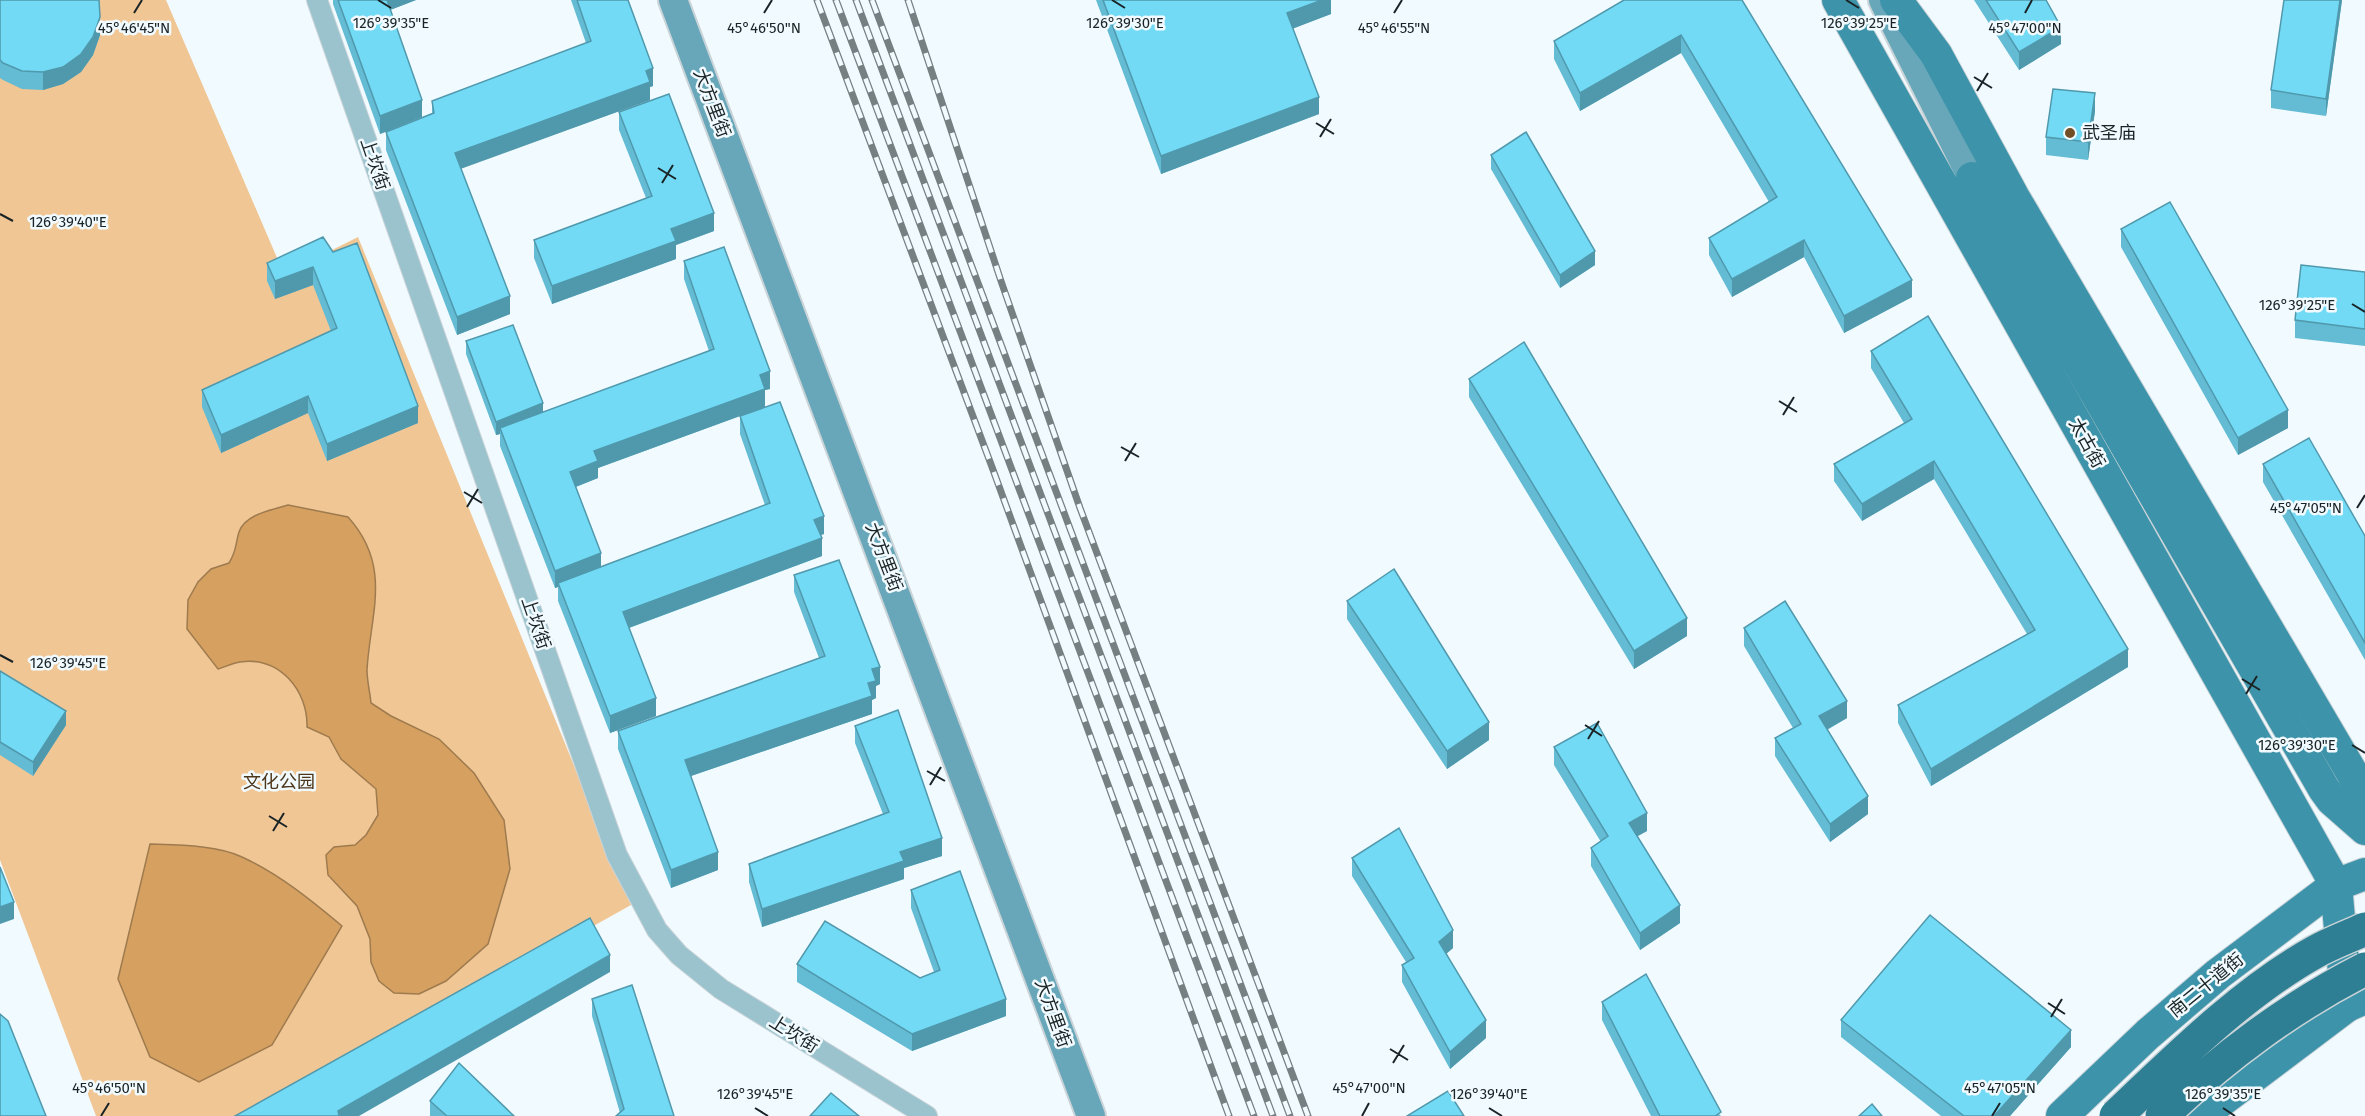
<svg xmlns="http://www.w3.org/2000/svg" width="2365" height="1116" viewBox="0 0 2365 1116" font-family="'Fira Sans','Noto Sans SC',sans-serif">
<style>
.green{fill:#f1c695}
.water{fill:#d6a060;stroke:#9e7b4f;stroke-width:1.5}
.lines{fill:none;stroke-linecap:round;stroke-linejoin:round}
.street-casing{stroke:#cad4d8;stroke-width:22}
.secondary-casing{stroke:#cad4d8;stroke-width:32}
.primary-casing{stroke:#cad4d8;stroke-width:34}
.street{stroke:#9ac3ce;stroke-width:20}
.secondary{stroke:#68a7b9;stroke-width:28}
.primary{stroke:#3d93a9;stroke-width:32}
.rail-casing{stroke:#768083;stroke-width:7}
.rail{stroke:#f1fbff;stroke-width:4.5;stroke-dasharray:14;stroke-linecap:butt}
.highway-bridge-casing{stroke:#cad4d8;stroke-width:36;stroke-linecap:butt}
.highway-bridge{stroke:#2e7f93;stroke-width:33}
.wall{fill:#63bbd4;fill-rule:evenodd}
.shaded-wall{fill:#5099ac}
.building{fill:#73daf6;stroke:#5099ac;stroke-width:1.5}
.ticks{fill:none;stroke:#1a2426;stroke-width:2}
.poi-dot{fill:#704f26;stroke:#f1fbff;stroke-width:2}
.labels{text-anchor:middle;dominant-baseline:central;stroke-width:5;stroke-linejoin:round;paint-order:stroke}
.street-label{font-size:18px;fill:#1a2426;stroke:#f1fbff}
.poi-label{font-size:18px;fill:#1a2426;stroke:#f1fbff;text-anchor:start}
.park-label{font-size:18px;fill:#4d361a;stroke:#f1fbff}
.ticks-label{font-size:15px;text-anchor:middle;fill:#1a2426;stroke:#f1fbff;stroke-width:5;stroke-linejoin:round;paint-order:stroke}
</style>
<rect width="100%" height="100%" fill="#f1fbff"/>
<!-- green -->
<polygon class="green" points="0,0 166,0 284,274 358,237 631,905 254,1116 96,1116 0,860"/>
<!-- water -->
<g class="water">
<path d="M288,505l60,12c45,50 22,97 19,153 0,11 3,22 4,33l20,13 48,23 35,34 30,47 6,49 -22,75 -42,37 -27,13 -25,-1 -15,-12 -8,-19 -1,-23 -13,-33 -29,-31 -2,-20 8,-8 21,-2 11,-10 12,-20 -2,-26 -35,-30 -12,-22 -22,-10c1,-36 -27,-71 -67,-65 -7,1 -15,5 -22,7l-31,-40 1,-29 10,-18 13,-13 18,-6c8,-13 6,-18 10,-31 6,-18 33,-22 49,-27z"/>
<path d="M150,844c27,1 68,1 92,13 37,17 69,43 100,69l-70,119 -73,37 -49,-25 -32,-78z"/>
</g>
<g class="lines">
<defs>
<polyline id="street" points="317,0 617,855 657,930 679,955 721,989 927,1116"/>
<g id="secondary">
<polyline points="673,0 1091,1116"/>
<polyline points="1883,0 1972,178"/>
</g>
<g id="primary">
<polyline points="1838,0 2336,885 2347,1006"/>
<polyline points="1896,0 1936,54 2013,196 2365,795"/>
<polyline points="1972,178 2324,789 2332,800 2365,829"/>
<polyline points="2062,1116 2148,1034 2218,974 2336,885 2365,874"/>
<polyline points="2201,1116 2347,1006 2365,998"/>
</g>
</defs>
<!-- street casing -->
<use href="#street" class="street-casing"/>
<!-- secondary casing -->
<use href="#secondary" class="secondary-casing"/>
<!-- primary casing -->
<use href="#primary" class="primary-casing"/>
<!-- street -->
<use href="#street" class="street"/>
<!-- secondary -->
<use href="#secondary" class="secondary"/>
<!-- primary -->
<use href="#primary" class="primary"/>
<defs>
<g id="rail">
<polyline points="817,0 992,467 1229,1116"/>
<polyline points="836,0 1254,1116"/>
<polyline points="856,0 1273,1116"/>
<polyline points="872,0 1290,1116"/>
<polyline points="908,0 1001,281 1080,508 1308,1116"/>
</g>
</defs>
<!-- rail casing -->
<use href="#rail" class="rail-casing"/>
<!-- rail -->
<use href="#rail" class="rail"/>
<defs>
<g id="highway-bridge">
<path d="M2116,1116c59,-56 127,-124 199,-164 16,-9 33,-15 50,-23"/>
<path d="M2162,1116c59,-58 130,-110 203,-147"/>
</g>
</defs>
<!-- highway-bridge casing -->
<use href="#highway-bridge" class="highway-bridge-casing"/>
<!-- highway-bridge -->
<use href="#highway-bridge" class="highway-bridge"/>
</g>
<!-- wall -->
<g class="wall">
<polygon points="0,0 100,35 93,55 81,72 63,84 43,90 22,89 3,80 0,78"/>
<polygon points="333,0 416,0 390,10 422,117 380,134 333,4"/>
<polygon points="571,0 628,0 653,86 650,87 650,100 461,168 510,314 457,335 386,150 386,132 432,113 432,101 586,43"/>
<polygon points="1096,0 1331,0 1331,14 1293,28 1319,114 1161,174"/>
<polygon points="1742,0 1912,297 1844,333 1804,257 1732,297 1709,255 1709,238 1769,202 1681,53 1580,111 1554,59 1554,41"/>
<polygon points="1974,0 2046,0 2061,44 2019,70"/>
<polygon points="2342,0 2326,116 2271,108 2271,90"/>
<polygon points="2095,111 2088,160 2046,155 2046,137"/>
<polygon points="619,112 714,231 676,245 676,259 552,304 534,258 534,240 646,198 619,130"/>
<polygon points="1491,155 1595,265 1560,288 1491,169"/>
<polygon points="2121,229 2288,428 2238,455 2121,247"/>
<polygon points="333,252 418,423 327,461 308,413 221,453 202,407 202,390 331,331 313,285 275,299 267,281 267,263"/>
<path d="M684,261l86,128 -5,1v17l59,127 -4,1 2,21 -193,72 27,88 -46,17 -52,-132v-14l-3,1 -55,-142v-12l-4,1 -30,-81v-13l77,71 166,-61 -25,-72zM740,416v18l25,71 -164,62 -25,-80 22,-9v-10z"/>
<polygon points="2365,272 2365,346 2295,338 2295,320"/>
<polygon points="1871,351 2128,667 1931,786 1898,723 1898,705 2027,634 1934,479 1862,521 1834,481 1834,464 1904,423 1871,368"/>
<polygon points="1469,379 1687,636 1634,669 1469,397"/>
<polygon points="2263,464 2365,536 2365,660 2263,482"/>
<polygon points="794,575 880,684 876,686 876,698 872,700 872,714 691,776 718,870 671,888 618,749 618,731 819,658 794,592"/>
<polygon points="1347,601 1489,740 1447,769 1347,619"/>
<polygon points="1744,628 1847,718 1827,730 1868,814 1830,842 1775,756 1775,738 1793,728 1744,646"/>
<polygon points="0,671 66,725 33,776 0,755"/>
<polygon points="855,726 942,856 904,868 904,879 762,927 749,882 749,864 883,814 855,743"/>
<polygon points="1554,747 1647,831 1637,836 1680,923 1640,950 1591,866 1591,848 1601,842 1554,765"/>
<polygon points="1352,858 1453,948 1446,954 1486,1038 1450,1069 1402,982 1402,965 1406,962 1352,876"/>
<polygon points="911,890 1006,1016 912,1051 797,982 797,964 920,978 934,972 911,908"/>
<polygon points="592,999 674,1116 620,1113 592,1016"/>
<polygon points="1602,1002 1721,1116 1651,1116 1602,1020"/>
<polygon points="1841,1020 2071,1047 2010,1116 1941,1116 1841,1037"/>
<polygon points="430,1101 514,1116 430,1116"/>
</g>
<!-- shaded-wall -->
<g class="shaded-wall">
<polygon points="385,0 416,0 385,12"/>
<polygon points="1322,0 1331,0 1331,14 1287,31 1287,13"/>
<polygon points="2340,0 2342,0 2326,116 2326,99"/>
<polygon points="100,17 100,35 93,55 81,72 63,84 43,90 43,72"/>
<polygon points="2061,27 2061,44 2019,70 2019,52"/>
<polygon points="1681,35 1681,53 1580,111 1580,93"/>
<polygon points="653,68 653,86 650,87 650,100 455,171 455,153"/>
<polygon points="2095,93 2095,111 2088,160 2088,142"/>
<polygon points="1319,97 1319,114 1161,174 1161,156"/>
<polygon points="422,100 422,117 380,134 380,116"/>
<polygon points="714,213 714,231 676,245 676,259 552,304 552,286 671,229"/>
<polygon points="1804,240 1804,257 1732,297 1732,279"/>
<polygon points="1595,251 1595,265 1560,288 1560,275"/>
<polygon points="313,267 313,285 275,299 275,281"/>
<polygon points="1912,280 1912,297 1844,333 1844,316"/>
<polygon points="510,296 510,314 457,335 457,317"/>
<polygon points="770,371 770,389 765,390 765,407 598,468 598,478 570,489 570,472 594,451 760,375"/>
<polygon points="308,396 308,413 221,453 221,435"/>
<polygon points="543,403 543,417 500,428 500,434 496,435 496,422"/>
<polygon points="418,406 418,423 327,461 327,444"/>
<polygon points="2288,410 2288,428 2238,455 2238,438"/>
<polygon points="1934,461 1934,479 1862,521 1862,504"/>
<polygon points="824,516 824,534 814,537 814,520"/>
<polygon points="822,538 822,556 623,630 623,612"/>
<polygon points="601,553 601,570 558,583 558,587 555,588 555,571"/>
<polygon points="1687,618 1687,636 1634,669 1634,651"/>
<polygon points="2128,649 2128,667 1931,786 1931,769"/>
<polygon points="880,667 880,684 876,686 876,698 872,700 872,714 685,778 685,760 868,683 872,669"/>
<polygon points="656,698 656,716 610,733 610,716"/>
<polygon points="1847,701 1847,718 1819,734 1819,716"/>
<polygon points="66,711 66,725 33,776 33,762"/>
<polygon points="1489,722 1489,740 1447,769 1447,751"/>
<polygon points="1868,796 1868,814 1830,842 1830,824"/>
<polygon points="1647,813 1647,831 1629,841 1629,823"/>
<polygon points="942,838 942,856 904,868 904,879 762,927 762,909 900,852"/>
<polygon points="718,852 718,870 671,888 671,870"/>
<polygon points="14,902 14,919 0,924 0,907"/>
<polygon points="1680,905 1680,923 1640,950 1640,933"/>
<polygon points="1453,930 1453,948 1439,960 1439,942"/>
<polygon points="610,955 610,972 359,1116 338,1116 338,1111"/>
<polygon points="1006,999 1006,1016 912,1051 912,1034"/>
<polygon points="1486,1020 1486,1038 1450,1069 1450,1052"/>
<polygon points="2071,1030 2071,1047 2010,1116 1994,1116"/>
</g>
<!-- building -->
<g class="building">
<polygon points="0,0 99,0 100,17 93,37 81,54 63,67 43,72 22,71 3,63 0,60"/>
<polygon points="338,0 387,0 422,100 380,116"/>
<polygon points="577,0 628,0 653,68 646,71 650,82 455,153 510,296 457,317 386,132 434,113 432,101 591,41"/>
<polygon points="1103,0 1322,0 1287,13 1319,97 1161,156"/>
<polygon points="1624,0 1742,0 1912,280 1844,316 1804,240 1732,279 1709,238 1777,197 1681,35 1580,93 1554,41"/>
<polygon points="1986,0 2046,0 2061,27 2019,52"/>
<polygon points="2284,0 2340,0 2326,99 2271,90"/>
<polygon points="2053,89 2095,93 2088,142 2046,137"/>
<polygon points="669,94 714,213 671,229 676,241 552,286 534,240 652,196 619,112"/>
<polygon points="1526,132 1595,251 1560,275 1491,155"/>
<polygon points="2170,202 2288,410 2238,438 2121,229"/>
<polygon points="323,237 333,252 357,243 418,406 327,444 308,396 221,435 202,390 337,328 313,267 275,281 267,263"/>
<polygon points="724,247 770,371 760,375 765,389 594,451 598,461 570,472 601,553 555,571 500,428 714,349 684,261"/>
<polygon points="2301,265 2365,272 2365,329 2295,320"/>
<polygon points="1928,316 2128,649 1931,769 1898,705 2035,630 1934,461 1862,504 1834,464 1912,419 1871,351"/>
<polygon points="513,325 543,403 496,422 466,341"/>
<polygon points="1524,342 1687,618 1634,651 1469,379"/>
<polygon points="780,402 824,516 814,520 822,538 623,612 656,698 610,716 558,583 770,503 740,416"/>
<polygon points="2309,438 2365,536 2365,643 2263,464"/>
<polygon points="839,560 880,667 872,669 876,681 868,683 872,696 685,760 718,852 671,870 618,731 825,656 794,575"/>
<polygon points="1394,569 1489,722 1447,751 1347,601"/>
<polygon points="1785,601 1847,701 1819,716 1868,796 1830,824 1775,738 1801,724 1744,628"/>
<polygon points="0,671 66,711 33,762 0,742"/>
<polygon points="898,710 942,838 900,852 904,861 762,909 749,864 889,812 855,726"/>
<polygon points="1597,723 1647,813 1629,823 1680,905 1640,933 1591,848 1608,836 1554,747"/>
<polygon points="1399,828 1453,930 1439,942 1486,1020 1450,1052 1402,965 1414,958 1352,858"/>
<polygon points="0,867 14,902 0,907"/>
<polygon points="960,871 1006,999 912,1034 797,964 825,921 920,978 940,970 911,890"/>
<polygon points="1930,915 2071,1030 1994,1116 1964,1116 1841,1020"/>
<polygon points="590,918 610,955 338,1111 339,1116 235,1116"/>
<polygon points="1646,974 1721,1112 1715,1116 1660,1116 1602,1002"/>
<polygon points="632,985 674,1116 616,1116 624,1109 592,999"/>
<polygon points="0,1014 8,1021 46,1116 0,1116"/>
<polygon points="459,1063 514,1116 447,1116 430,1101"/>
<polygon points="1448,1091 1464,1116 1407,1116"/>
<polygon points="831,1093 859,1116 810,1116"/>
<polygon points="1872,1104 1882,1116 1859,1116"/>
</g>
<!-- ticks -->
<path class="ticks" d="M378,0l13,8M1112,0l13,8M1846,0l13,8M134,13l8,-13M764,13l8,-13M1394,13l8,-13M2025,13l7,-13M1974,77l18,11M1977,91l11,-18M1316,123l18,11M1320,137l11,-18M658,168l18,11M662,183l11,-18M0,214l13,7M2352,304l13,8M1779,401l18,11M1783,415l11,-18M1121,447l18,10M1125,461l11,-18M464,492l18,11M467,507l11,-18M2357,508l8,-13M0,655l13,7M2242,679l18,11M2246,694l11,-18M1585,725l17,11M1588,739l11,-18M2352,745l13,8M927,771l18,10M930,785l11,-18M269,816l18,11M273,831l11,-18M2048,1003l17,11M2051,1017l11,-18M1390,1049l18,11M1393,1063l11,-18M755,1108l13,8M1489,1108l13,8M2223,1108l12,8M101,1116l8,-13M1362,1116l7,-13M1992,1116l8,-13"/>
<!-- markers -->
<circle class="poi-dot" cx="2070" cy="133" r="6"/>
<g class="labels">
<!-- street labels -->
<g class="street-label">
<text transform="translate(712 103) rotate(69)">大方里街</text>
<text transform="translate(375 164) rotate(71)">上坎街</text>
<text transform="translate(2087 443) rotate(61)">太古街</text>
<text transform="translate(884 557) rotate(69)">大方里街</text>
<text transform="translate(536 623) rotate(71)">上坎街</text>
<text transform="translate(2206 985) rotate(-39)">南二十道街</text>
<text transform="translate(1053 1013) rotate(70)">大方里街</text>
<text transform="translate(794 1034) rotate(32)">上坎街</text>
</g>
<!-- poi labels -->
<g class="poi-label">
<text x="2082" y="133">武圣庙</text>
</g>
<!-- park labels -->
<g class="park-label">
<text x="279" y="782">文化公园</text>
</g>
</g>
<g class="ticks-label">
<text x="391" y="28">126°39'35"E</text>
<text x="1125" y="28">126°39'30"E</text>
<text x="1859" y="28">126°39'25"E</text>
<text x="764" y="33">45°46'50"N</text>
<text x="1394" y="33">45°46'55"N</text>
<text x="2025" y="33">45°47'00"N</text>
<text x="134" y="33">45°46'45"N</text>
<text x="68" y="227">126°39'40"E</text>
<text x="2297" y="310">126°39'25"E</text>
<text x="2306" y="513">45°47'05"N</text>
<text x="68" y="668">126°39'45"E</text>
<text x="2297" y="750">126°39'30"E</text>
<text x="109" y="1093">45°46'50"N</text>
<text x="1369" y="1093">45°47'00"N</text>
<text x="2000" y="1093">45°47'05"N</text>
<text x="755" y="1099">126°39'45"E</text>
<text x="1489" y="1099">126°39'40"E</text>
<text x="2223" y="1099">126°39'35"E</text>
</g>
</svg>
